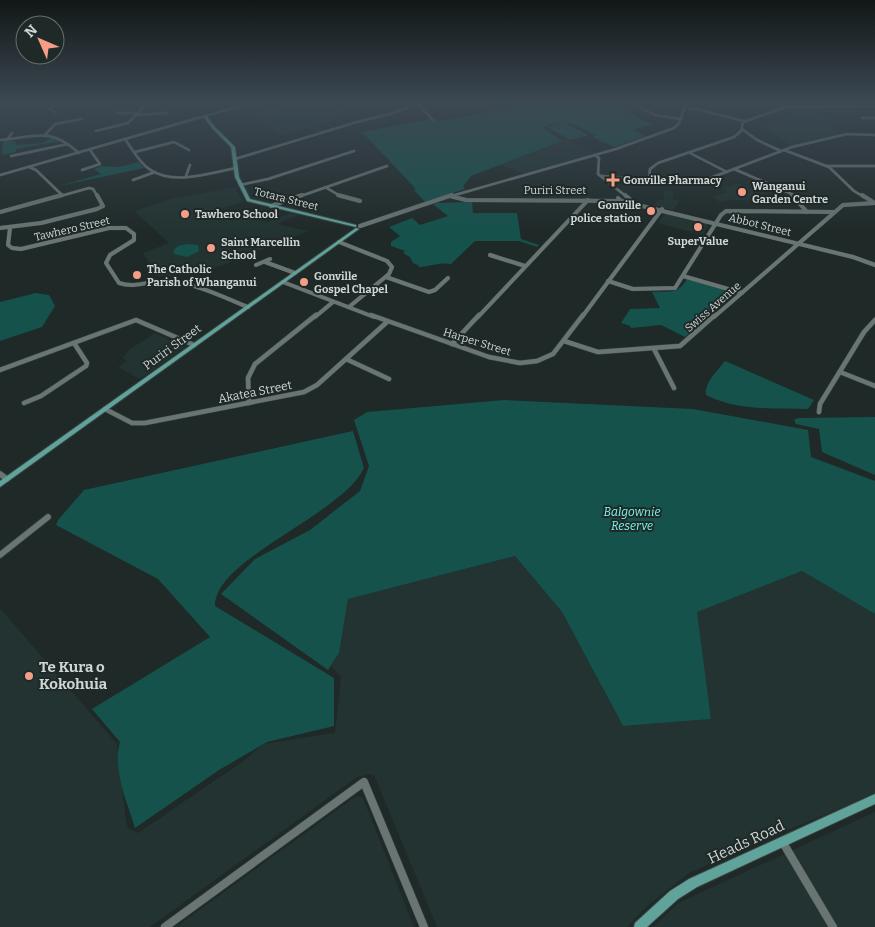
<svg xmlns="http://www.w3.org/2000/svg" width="875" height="927" viewBox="0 0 875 927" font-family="Bitter,serif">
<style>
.built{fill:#223331}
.green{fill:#15524c}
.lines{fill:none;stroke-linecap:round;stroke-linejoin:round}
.minor-far4-casing{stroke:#3b4544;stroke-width:3}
.minor-far3-casing{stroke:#3b4544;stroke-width:4.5}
.minor-far2-casing{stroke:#3b4544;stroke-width:5.5}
.minor-far1-casing{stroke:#3b4544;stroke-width:7}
.minor-casing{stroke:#3b4544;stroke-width:9}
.major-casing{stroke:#3b4544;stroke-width:2}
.minor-far4{stroke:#697573;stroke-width:2.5}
.minor-far3{stroke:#697573;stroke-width:4}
.minor-far2{stroke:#697573;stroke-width:4.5}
.minor-far1{stroke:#697573;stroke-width:5.5}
.minor{stroke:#697573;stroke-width:8}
.major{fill:#60a39b;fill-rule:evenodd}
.poi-dot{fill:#f49e87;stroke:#1f2928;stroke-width:2}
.labels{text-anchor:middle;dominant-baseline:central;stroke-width:4;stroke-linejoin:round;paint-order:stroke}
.far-poi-label{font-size:11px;font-weight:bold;fill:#ced5d4;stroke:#1f2928;text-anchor:start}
.far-street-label{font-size:11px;fill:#ced5d4;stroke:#1f2928}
.street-label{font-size:12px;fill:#ced5d4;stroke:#1f2928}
.park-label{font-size:12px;font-style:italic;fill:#7af8ea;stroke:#1f2928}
.near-poi-label{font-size:15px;font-weight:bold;fill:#ced5d4;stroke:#1f2928;text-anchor:start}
.near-street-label{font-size:15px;fill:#ced5d4;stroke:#1f2928}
</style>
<rect width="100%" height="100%" fill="#1f2928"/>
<!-- built -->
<g class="built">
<polygon points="300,103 321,103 324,105 337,104 347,116 317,126 326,131 319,133 309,128 282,135 249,113 283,105"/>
<polygon points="796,108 812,108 836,125 829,125 839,134 792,145 762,127 784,119 783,117 791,113"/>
<polygon points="566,139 595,153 524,174 501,165"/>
<polygon points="713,180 730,187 739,183 755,191 752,193 769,201 728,200 719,202 713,196 728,192 722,189 726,186"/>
<polygon points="235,187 243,202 216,210 268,222 290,213 299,215 277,224 309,231 215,268 202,265 172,276 158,276 143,253 169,243 134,211 171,199"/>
<polygon points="664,191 673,191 673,200 680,200 673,210 654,205 658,200 664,200"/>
<polygon points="666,213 709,224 703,235 658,223"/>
<polygon points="155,333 185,347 140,379 118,367 127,361 122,358 129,350"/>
<polygon points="515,556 562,612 623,726 711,719 696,612 802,571 875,614 875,793 689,873 646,907 627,927 437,927 374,775 370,774 357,777 150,927 0,927 0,608 117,744 126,821 128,828 138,833 245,760 263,744 335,733 341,677 331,666 339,653 348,599"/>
<polygon points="359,796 363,798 414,927 176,927 352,799"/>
<polygon points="875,812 875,927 653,927 678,903"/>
</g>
<!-- green -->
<g class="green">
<path d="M538,103h73l41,22 -19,4 12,7 -31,11 -20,-9v-3c-23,-13 -24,-15 -49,-9l-2,2 19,13 -91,35 -8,10 2,3 -40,13 -11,-12 2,-1 -54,-57 73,-14 4,3z"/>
<polygon points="565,123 589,135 570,140 547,127"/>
<polygon points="51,138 60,141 16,149 16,152 2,155 3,141 15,141 16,145 43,143"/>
<polygon points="139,162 144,168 59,186 101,174 94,169 102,166 118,167"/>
<path d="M472,202l1,11h44l4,26 18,6 -2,2 -18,-6h-44l-24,23c-12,-2 -19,2 -32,3l-1,-2 -5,-2 -3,-6 -7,-4 2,-2 -14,-5v-4l9,-6 -11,-9 23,-9 8,7 28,-9 -15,-12 3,-1z"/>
<polygon points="187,244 198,245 199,251 187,257 174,254 174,250 178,246"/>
<path d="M687,279l48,14 -50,44 -24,-12 -30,3 -1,-2 -9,-3 9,-14 30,-1 -8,-16c16,-1 26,3 35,-13z"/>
<polygon points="36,293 49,295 55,306 42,327 0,341 0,302"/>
<path d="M725,361l89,39 -6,9c-34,-1 -71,2 -102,-14 -2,-12 12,-25 19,-34z"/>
<polygon points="504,400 693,409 808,430 811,457 875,481 875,614 802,571 697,612 711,719 623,726 562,612 515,556 348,599 339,653 328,670 221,594 255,559 310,530 360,491 369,466 354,420 367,412"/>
<polygon points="875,417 875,475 822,452 819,429 796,424 794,420 798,418"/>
<path d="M353,431l11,37c-22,47 -150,91 -149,138l119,72v48l-67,16 -48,28 -84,58c-8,-27 -23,-58 -15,-86l-28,-33 118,-72 -52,-58 -102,-54 2,-5 26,-30z"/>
</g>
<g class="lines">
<defs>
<g id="minor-far4">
<polyline points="84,103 87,106"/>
<polyline points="417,103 433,120"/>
<polyline points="632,103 655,115 681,119"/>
<polyline points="774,103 787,107 875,106"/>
<polyline points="683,106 744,121"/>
<polyline points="740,106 758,103"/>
<polyline points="55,112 50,109 57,103"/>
<polyline points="117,113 138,113"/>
<polyline points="136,115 167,113"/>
<polyline points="862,118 875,118"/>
<polyline points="742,129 757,140 781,151"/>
<polyline points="96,131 128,123 147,103"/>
<polyline points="44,136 55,124 82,119"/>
<path d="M125,139c7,10 14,23 24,30 24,17 61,4 87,-1"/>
<path d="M0,140c37,-3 48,-14 79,13"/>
<polyline points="7,140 12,133"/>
<polyline points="784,150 829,167 854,191 864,197"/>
<polyline points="135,152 174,142 189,150"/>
<polyline points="690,153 727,172"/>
<polyline points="595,155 599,158 598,174 627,197"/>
<polyline points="11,156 68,144"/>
<polyline points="235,159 357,122 390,114 419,103"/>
<polyline points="827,166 875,166"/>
<polyline points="29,167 36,170 61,194"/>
<polyline points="734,169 790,193 793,197"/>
<polyline points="82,170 100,164 90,150"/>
<polyline points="0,175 205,116"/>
<polyline points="186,176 190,165"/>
<polyline points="601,176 697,183 792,147 847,134 875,135"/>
<polyline points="133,180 155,172"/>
<polyline points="649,180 650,169 658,163 734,137 741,131 743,122 797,103"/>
<polyline points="240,185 268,179 354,151"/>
<polyline points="325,187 342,197"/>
<polyline points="450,196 453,197"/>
<polyline points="57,197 89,188 93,189 98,197"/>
<polyline points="298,197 387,166"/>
<polyline points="448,197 616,149 674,128 679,123 686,103"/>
</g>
<g id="minor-far3">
<polyline points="338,195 360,201"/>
<polyline points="625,195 632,201"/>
<polyline points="792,195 807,212"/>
<polyline points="862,195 873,202"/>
<polyline points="450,196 466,200 621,201"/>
<polyline points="618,198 621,201 853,257 875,265"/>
<polyline points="271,206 302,195"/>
<polyline points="0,212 62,195"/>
<polyline points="360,226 452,195"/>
<polyline points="0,228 41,223 97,209 103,206 97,195"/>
<path d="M10,228l-2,17 4,3 9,1 88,-21h17l8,6v6l-24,15 -4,8 13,20c18,6 33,-4 51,-2 27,3 53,16 78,26"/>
<polyline points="339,242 387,261 392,267 389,274 349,307"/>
<polyline points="490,255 525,266"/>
<polyline points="265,262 295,273"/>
<polyline points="256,265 270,259"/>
<polyline points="683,276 742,293"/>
<polyline points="386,277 429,292 435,290 448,278"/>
<polyline points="608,281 633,289 675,288 721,215 726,211 834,212"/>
<polyline points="283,282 374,317"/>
<polyline points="315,317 333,302"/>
<polyline points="478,317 588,200"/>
<polyline points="582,317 662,209"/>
<polyline points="714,317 843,205 875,203"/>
</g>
<g id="minor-far2">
<polyline points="371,315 489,357 520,363 537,361 553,354 583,315"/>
<polyline points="564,341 598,352 680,346 715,315"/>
<polyline points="452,344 479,315"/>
<polyline points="654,349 674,388"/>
<polyline points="346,359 389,379"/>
<polyline points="0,370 136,320 194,345"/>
<polyline points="840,372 875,386"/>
<polyline points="24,403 41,396 86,366 87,363 74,343"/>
<polyline points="249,403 248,378 255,364 316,315"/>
<polyline points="105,409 132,423 145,423 304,392 317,385 387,322"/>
<polyline points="819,412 820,404 864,332 875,320"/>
</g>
<g id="minor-far1">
<polyline points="0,474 7,479"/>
<polyline points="0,555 48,517"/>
</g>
<g id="minor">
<polyline points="782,841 833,927"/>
<polyline points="165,927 364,782 424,927"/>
</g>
<g id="major">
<polygon points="250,103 254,103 207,116 214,126 235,147 239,177 250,199 356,225 356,227 247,201 235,177 231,147 212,128 203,116"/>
<polygon points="356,228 359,229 0,487 0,481"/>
<polygon points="875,794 875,804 697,887 678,899 647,927 634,927 635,923 670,891 689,879"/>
</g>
</defs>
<!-- minor-far4 casing -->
<use href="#minor-far4" class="minor-far4-casing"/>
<!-- minor-far3 casing -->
<use href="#minor-far3" class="minor-far3-casing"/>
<!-- minor-far2 casing -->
<use href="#minor-far2" class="minor-far2-casing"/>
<!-- minor-far1 casing -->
<use href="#minor-far1" class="minor-far1-casing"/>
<!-- minor casing -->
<use href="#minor" class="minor-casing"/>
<!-- major casing -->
<use href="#major" class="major-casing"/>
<!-- minor-far4 -->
<use href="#minor-far4" class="minor-far4"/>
<!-- minor-far3 -->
<use href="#minor-far3" class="minor-far3"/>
<!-- minor-far2 -->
<use href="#minor-far2" class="minor-far2"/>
<!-- minor-far1 -->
<use href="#minor-far1" class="minor-far1"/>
<!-- minor -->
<use href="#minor" class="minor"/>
<!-- major -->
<use href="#major" class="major"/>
</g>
<!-- sky -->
<linearGradient id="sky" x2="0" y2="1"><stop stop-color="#111716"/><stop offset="0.44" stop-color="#3c4953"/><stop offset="1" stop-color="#3c4953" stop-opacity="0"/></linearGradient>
<rect width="875" height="233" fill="url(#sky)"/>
<!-- markers -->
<g class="poi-dot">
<path d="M610.5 172.5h5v5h5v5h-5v5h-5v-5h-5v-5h5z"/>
<circle cx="742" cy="192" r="5"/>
<circle cx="651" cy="211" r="5"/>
<circle cx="185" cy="214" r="5"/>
<circle cx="698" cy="227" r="5"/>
<circle cx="211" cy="248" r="5"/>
<circle cx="137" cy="275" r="5"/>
<circle cx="304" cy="282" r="5"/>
<circle cx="29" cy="676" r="5"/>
</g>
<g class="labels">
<!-- far-poi labels -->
<g class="far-poi-label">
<text x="623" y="180">Gonville Pharmacy</text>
<text x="752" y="186">Wanganui<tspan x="752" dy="13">Garden Centre</tspan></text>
<text x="641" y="205" text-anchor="end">Gonville<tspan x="641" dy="13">police station</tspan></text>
<text x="195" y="214">Tawhero School</text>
<text x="698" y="241" text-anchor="middle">SuperValue</text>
<text x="221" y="242">Saint Marcellin<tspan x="221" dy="13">School</tspan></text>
<text x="147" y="269">The Catholic<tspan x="147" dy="13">Parish of Whanganui</tspan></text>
<text x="314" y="276">Gonville<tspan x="314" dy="13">Gospel Chapel</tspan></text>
</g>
<!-- far-street labels -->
<g class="far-street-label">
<text x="555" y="190">Puriri Street</text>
<text transform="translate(286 199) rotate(14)">Totara Street</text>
<text transform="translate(760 225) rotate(14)">Abbot Street</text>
<text transform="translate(72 229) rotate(-13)">Tawhero Street</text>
<text transform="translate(713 307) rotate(-41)">Swiss Avenue</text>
<text transform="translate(477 342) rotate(17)">Harper Street</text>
</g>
<!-- street labels -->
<g class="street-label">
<text transform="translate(172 347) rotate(-36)">Puriri Street</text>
<text transform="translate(255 392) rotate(-11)">Akatea Street</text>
</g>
<!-- park labels -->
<g class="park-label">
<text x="632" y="512">Balgownie<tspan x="632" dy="14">Reserve</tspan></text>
</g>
<!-- near-poi labels -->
<g class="near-poi-label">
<text x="39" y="667">Te Kura o<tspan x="39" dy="17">Kokohuia</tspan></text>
</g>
<!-- near-street labels -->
<g class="near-street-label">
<text transform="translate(746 842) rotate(-25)">Heads Road</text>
</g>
</g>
<!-- north arrow -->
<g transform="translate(40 40) rotate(315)"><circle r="24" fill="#1f2928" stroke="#656e6d"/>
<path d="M0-4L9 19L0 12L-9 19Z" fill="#f49e87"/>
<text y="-8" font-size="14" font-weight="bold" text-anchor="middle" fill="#ced5d4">N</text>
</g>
</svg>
